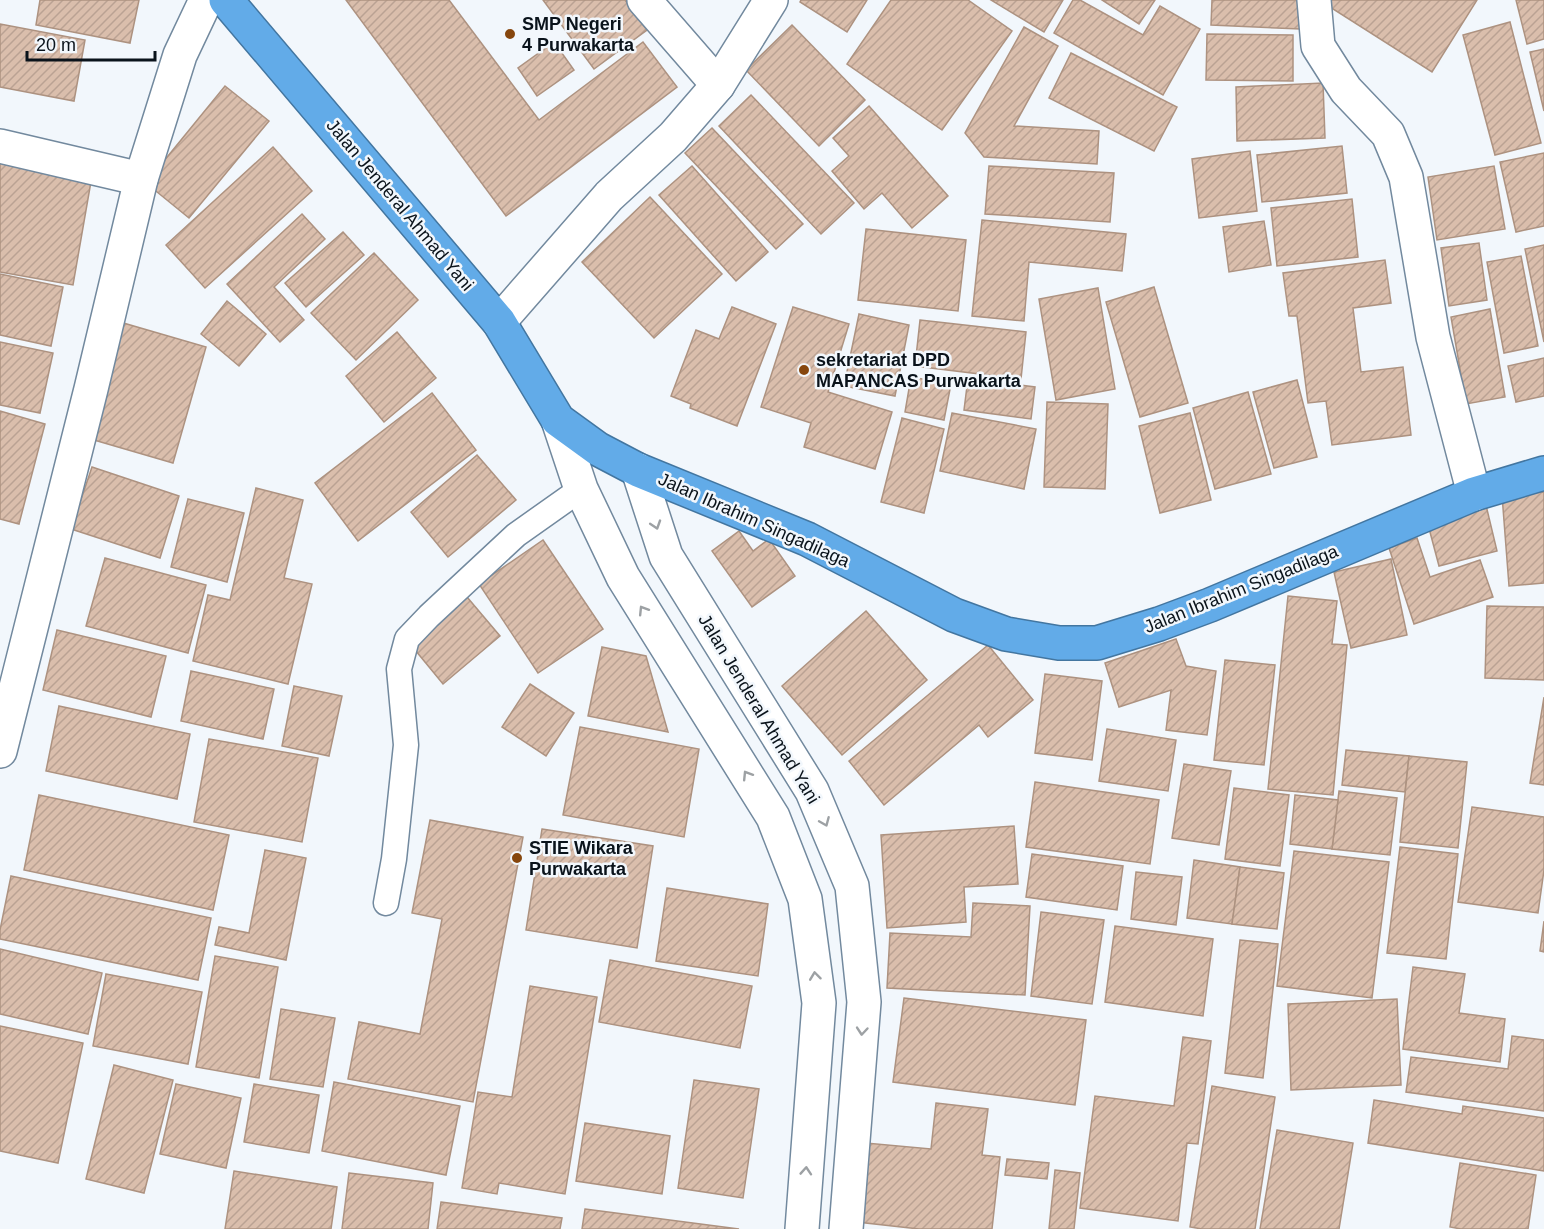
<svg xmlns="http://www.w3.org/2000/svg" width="1544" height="1229" viewBox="0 0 1544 1229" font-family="Arial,sans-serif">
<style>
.building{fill:url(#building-hatch);stroke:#ad9280;stroke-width:1.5}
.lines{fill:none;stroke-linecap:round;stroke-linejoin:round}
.lane-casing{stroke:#72899e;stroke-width:27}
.street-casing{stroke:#72899e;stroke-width:36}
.secondary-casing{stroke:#72899e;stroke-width:36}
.highway-casing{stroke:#4376a0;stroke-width:36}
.lane{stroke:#fff;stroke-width:24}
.street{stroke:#fff;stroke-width:33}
.secondary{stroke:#fff;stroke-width:33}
.highway{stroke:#62abe8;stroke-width:33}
.oneway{stroke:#9da1a4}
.poi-dot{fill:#86460d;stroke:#f2f7fc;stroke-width:2}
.labels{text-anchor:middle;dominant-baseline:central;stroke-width:5;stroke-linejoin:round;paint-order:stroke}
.poi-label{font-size:18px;font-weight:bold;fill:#0a131b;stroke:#f2f7fc;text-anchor:start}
.street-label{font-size:18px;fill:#0a131b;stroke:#f2f7fc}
</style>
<defs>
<pattern id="building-hatch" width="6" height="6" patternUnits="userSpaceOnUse" patternTransform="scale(1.5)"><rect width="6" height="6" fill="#dabeac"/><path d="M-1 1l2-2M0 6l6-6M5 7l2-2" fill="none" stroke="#baa293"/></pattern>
</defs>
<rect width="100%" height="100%" fill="#f2f7fc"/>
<!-- building -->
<g class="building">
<polygon points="40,0 139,0 130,43 36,25"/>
<polygon points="346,0 449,0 539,120 643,42 677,87 506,216"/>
<polygon points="543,0 625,0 647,30 594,69"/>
<polygon points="801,0 867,0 847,32 800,2"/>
<polygon points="891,0 968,0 1012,31 942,130 847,64"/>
<polygon points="991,0 1063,0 1044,32"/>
<polygon points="1073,0 1080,0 1143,35 1160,6 1200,29 1163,95 1054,33"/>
<polygon points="1102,0 1155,0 1139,24"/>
<polygon points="1212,0 1301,0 1300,29 1211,25"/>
<polygon points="1323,0 1477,0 1432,72 1322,2"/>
<polygon points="1516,0 1544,0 1544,39 1527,44"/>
<polygon points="1510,22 1541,143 1495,155 1463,35"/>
<polygon points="0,24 85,40 74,101 0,87"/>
<polygon points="792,25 865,100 819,146 746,70"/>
<polygon points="1024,27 1058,46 1014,126 1099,131 1097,164 984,157 965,133"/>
<polygon points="1207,34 1293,35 1293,81 1206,80"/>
<polygon points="554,42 574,70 537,96 518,68"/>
<polygon points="1544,49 1544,111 1530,52"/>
<polygon points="1071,53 1177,107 1154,151 1049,98"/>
<polygon points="1323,83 1325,138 1237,141 1236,87"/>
<polygon points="225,86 269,121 189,218 146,183"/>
<polygon points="751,95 854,203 821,234 719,126"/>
<polygon points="869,106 948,196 912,228 882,193 864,209 832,171 849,156 833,138"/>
<polygon points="712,128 803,224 776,249 685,153"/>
<polygon points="1342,146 1347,193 1262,202 1257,155"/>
<polygon points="273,147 312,191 205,288 166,245"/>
<polygon points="1250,151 1257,211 1199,218 1192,159"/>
<polygon points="1544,153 1544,226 1516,232 1500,162"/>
<polygon points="0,154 93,170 73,285 0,272"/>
<polygon points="692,166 768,252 736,281 659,195"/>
<polygon points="989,166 1114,173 1110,222 985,214"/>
<polygon points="1494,166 1505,229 1437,240 1428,177"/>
<polygon points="650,197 722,274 654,338 582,262"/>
<polygon points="1352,199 1358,257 1277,266 1271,208"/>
<polygon points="302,214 325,239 274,287 304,320 280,342 227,284"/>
<polygon points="982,220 1126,234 1122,271 1029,262 1024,321 972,316"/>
<polygon points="1264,221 1271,265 1229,272 1223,227"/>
<polygon points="866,229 966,240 958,311 858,300"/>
<polygon points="343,232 364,255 306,307 285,283"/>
<polygon points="1479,243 1487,300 1449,306 1441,248"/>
<polygon points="1544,245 1544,342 1525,249"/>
<polygon points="374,253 418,300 356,360 311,313"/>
<polygon points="1521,256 1538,346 1504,353 1487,262"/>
<polygon points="1385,260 1391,303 1353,308 1361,372 1403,367 1411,435 1332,445 1326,401 1308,403 1297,316 1289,316 1283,273"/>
<polygon points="0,274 63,287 51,346 0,335"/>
<polygon points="1154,287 1188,403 1140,417 1106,302"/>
<polygon points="1098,288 1115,389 1056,400 1039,299"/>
<polygon points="227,301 266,334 239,366 201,334"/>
<polygon points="732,307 776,324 737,426 690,408 691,404 671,396 696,330 719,339"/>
<polygon points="793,307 849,324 828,392 892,412 875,469 804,447 811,423 761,407"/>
<polygon points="1490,309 1505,397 1466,404 1451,317"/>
<polygon points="859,314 909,325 895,396 844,386"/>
<polygon points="920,320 1026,332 1021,379 915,366"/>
<polygon points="120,322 206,347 173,463 87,438"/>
<polygon points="397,332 436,378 384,422 346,376"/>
<polygon points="0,342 53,353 40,413 0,405"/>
<polygon points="1544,358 1544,396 1516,402 1508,366"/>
<polygon points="911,377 951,384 944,420 905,412"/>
<polygon points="968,378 1035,387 1031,419 964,410"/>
<polygon points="1297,380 1317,457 1274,468 1253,392"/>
<polygon points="1248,392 1271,474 1215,489 1193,408"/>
<polygon points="432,393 476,450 358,541 315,483"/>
<polygon points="1047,402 1108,404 1105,489 1044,487"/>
<polygon points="0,411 45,424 19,524 0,519"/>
<polygon points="952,413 1036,429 1024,489 940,471"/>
<polygon points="1190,413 1211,500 1160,513 1139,426"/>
<polygon points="902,418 944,429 924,513 881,502"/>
<polygon points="477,455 516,500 448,557 411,512"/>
<polygon points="92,467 179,496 160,558 71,529"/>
<polygon points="256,488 303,500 284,578 312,584 288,684 193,661 208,595 230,600"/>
<polygon points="1544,492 1544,583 1509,586 1502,495"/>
<polygon points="188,499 244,513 227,582 171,567"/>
<polygon points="1485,501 1497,551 1439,566 1426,517"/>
<polygon points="739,531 753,551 769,539 795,576 752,607 712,551"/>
<polygon points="1417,538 1430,577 1480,560 1493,597 1414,624 1389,548"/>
<polygon points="543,540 603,629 538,673 479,584"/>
<polygon points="105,558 206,585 188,653 86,626"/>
<polygon points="1391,559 1407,635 1351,648 1334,572"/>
<polygon points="1288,596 1337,601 1332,644 1347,645 1333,795 1268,789"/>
<polygon points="467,597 500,636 443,684 411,645"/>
<polygon points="1487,606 1544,607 1544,680 1485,678"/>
<polygon points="866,611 927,680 842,755 782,686"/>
<polygon points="57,630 166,656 151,717 43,690"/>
<polygon points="1176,639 1186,666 1216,671 1207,735 1166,730 1171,690 1119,707 1105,663"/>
<polygon points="988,645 1033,700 988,737 979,725 884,805 849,761"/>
<polygon points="602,647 646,656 668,732 588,716"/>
<polygon points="1225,660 1275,665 1264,765 1214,760"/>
<polygon points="191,671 274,689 263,739 181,721"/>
<polygon points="1045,674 1102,681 1092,760 1035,753"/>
<polygon points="530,684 574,713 546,756 502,727"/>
<polygon points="294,686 342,696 329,756 282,746"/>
<polygon points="1544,697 1544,785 1530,783"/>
<polygon points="59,706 190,734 177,799 46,771"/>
<polygon points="580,727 699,749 684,837 563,815"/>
<polygon points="1107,729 1176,740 1168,791 1099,781"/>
<polygon points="209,739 318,758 302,842 194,822"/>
<polygon points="1346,750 1409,756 1405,792 1342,785"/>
<polygon points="1409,756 1467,762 1458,848 1400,842"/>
<polygon points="1184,764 1231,771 1219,845 1172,838"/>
<polygon points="1035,782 1159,800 1150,864 1026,847"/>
<polygon points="1234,788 1289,795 1280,866 1225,859"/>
<polygon points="1339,791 1397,798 1390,855 1332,849"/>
<polygon points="39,795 229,835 213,910 24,870"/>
<polygon points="1295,795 1338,800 1332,849 1290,844"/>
<polygon points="1472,807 1544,817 1544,870 1538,913 1458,902"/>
<polygon points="430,820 523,837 473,1102 348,1079 359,1022 420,1034 442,919 412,913"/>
<polygon points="1014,826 1018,884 964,887 966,922 887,928 881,835"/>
<polygon points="542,829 653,846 637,948 526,930"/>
<polygon points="1400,847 1458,854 1446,959 1387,953"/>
<polygon points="265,850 306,858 286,960 215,945 219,927 249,933"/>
<polygon points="1294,851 1389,862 1372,998 1277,986"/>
<polygon points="1032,854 1123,866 1117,910 1026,897"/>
<polygon points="1194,860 1240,867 1232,924 1187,918"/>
<polygon points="1240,867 1284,873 1277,929 1232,924"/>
<polygon points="1136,872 1182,877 1176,925 1131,919"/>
<polygon points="11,876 211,918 198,980 0,939 0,930"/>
<polygon points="667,888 768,904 758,976 656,961"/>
<polygon points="973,903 1030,906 1025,995 887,988 890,933 971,937"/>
<polygon points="1041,912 1104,920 1092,1004 1031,996"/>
<polygon points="1544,921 1544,952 1540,951"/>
<polygon points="1115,926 1213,939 1203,1016 1105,1002"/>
<polygon points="1240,940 1278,944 1263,1078 1225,1073"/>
<polygon points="0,949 102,973 88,1034 0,1014"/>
<polygon points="215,956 278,967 259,1078 196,1067"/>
<polygon points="610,960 752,986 740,1048 599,1022"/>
<polygon points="1413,967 1465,974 1459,1013 1505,1019 1500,1062 1403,1049"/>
<polygon points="106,974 202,992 188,1064 93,1046"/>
<polygon points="530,986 597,997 565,1194 499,1183 497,1194 462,1188 478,1092 512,1097"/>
<polygon points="904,998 1086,1020 1075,1105 893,1082"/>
<polygon points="1397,999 1401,1085 1291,1090 1288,1004"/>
<polygon points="281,1009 335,1018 323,1087 270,1079"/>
<polygon points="0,1026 83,1043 58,1163 0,1151"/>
<polygon points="1512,1036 1544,1040 1544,1111 1406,1092 1411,1057 1508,1069"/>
<polygon points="1183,1037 1211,1041 1198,1144 1187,1143 1178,1221 1080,1208 1095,1096 1174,1106"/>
<polygon points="114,1065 173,1080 144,1193 86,1179"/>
<polygon points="694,1080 759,1089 743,1198 678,1188"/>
<polygon points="334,1082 460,1106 446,1175 322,1151"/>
<polygon points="176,1084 241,1098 226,1168 160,1154"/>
<polygon points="254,1084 319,1095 309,1153 244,1142"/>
<polygon points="1212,1086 1275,1097 1255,1229 1202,1229 1190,1227"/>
<polygon points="1374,1100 1462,1114 1463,1106 1544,1118 1544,1171 1368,1143"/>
<polygon points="936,1103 988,1109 982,1155 1000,1157 992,1229 919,1229 857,1222 866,1143 931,1149"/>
<polygon points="585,1123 670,1136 662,1194 576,1181"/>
<polygon points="1277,1130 1353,1143 1339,1229 1260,1229"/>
<polygon points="1007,1159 1049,1163 1047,1179 1005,1175"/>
<polygon points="1460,1163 1536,1175 1528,1229 1461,1229 1450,1227"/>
<polygon points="1055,1170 1080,1173 1074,1229 1049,1229"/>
<polygon points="234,1171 337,1187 331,1229 225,1229"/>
<polygon points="349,1173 433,1183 428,1229 342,1229"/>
<polygon points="441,1202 562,1218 560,1229 437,1229"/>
<polygon points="585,1209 739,1229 582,1229"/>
</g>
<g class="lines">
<defs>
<polyline id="lane" points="386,903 394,859 406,745 399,669 407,639 429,616 516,535 581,489"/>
<g id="street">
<polyline points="644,0 718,85"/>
<polyline points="1314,0 1318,46 1346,90 1388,134 1406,177 1433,337 1474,494"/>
<polyline points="0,146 141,179"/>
<polyline points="499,322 609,196 673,137 718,85 771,0"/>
<polyline points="0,751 91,389 141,179 180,55 206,0"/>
</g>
<g id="secondary">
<polyline points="558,420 581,489 623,577 773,817 805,899 819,1003 802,1229"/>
<polyline points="638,470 666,556 812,791 852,886 864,1002 846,1229"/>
</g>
<polyline id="highway" points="226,0 499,322 558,420 598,449 638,470 807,539 954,615 1006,634 1059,643 1097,643 1159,624 1210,605 1474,494 1544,473"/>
</defs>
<!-- lane casing -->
<use href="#lane" class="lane-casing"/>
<!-- street casing -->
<use href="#street" class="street-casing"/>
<!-- secondary casing -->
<use href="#secondary" class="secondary-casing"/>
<!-- highway casing -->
<use href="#highway" class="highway-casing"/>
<!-- lane -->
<use href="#lane" class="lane"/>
<!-- street -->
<use href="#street" class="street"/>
<!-- secondary -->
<use href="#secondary" class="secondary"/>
<!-- highway -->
<use href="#highway" class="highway"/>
</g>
<!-- one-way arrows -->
<defs><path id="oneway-chevron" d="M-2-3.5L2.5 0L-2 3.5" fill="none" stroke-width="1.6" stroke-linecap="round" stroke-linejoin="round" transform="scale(1.5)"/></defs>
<g class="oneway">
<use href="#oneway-chevron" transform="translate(656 525) rotate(72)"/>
<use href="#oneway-chevron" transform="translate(643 610) rotate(-122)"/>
<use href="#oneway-chevron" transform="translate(747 775) rotate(-122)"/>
<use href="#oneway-chevron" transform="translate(825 822) rotate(67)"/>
<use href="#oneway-chevron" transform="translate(815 976) rotate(-97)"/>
<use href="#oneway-chevron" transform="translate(862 1031) rotate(95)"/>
<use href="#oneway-chevron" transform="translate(806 1171) rotate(-86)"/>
</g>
<!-- markers -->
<g class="poi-dot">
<circle cx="510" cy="34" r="6"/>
<circle cx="804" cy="370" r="6"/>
<circle cx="517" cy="858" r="6"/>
</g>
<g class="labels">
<!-- poi labels -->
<g class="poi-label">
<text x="522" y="24">SMP Negeri<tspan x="522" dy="21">4 Purwakarta</tspan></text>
<text x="816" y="360">sekretariat DPD<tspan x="816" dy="21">MAPANCAS Purwakarta</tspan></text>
<text x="529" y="848">STIE Wikara<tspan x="529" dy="21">Purwakarta</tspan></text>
</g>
<!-- street labels -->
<g class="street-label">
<text transform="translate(400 205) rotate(50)">Jalan Jenderal Ahmad Yani</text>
<text transform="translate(754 520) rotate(24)">Jalan Ibrahim Singadilaga</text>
<text transform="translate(1241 589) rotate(-22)">Jalan Ibrahim Singadilaga</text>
<text transform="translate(759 709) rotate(59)">Jalan Jenderal Ahmad Yani</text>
</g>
</g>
<!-- scale -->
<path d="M27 51v9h128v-9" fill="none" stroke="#0a131b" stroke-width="3"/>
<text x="36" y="51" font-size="18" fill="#0a131b" stroke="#f2f7fc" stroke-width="4.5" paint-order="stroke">20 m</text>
</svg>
